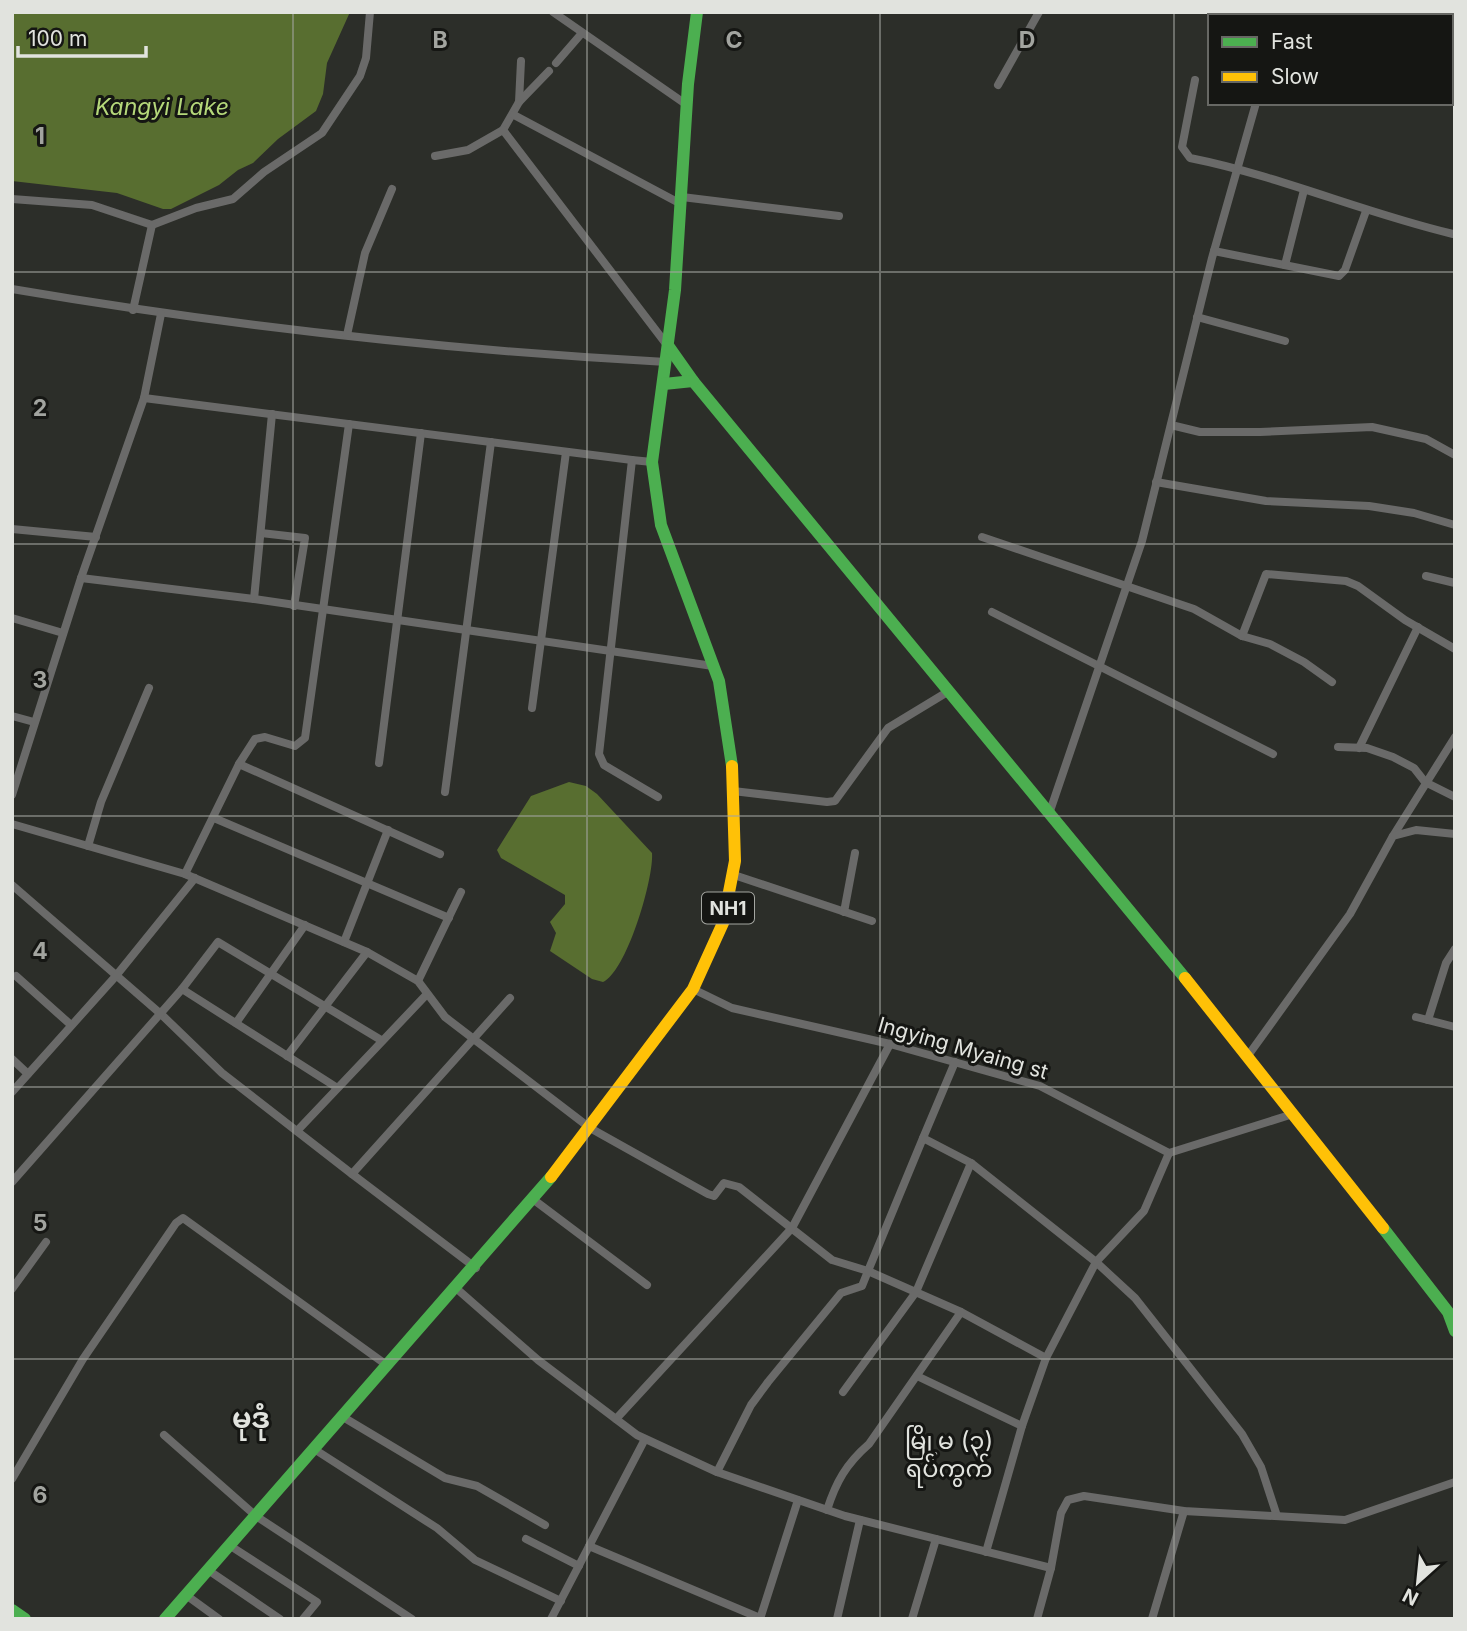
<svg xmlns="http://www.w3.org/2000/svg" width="1467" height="1631" viewBox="0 0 1467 1631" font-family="Inter,'Noto Sans Myanmar',sans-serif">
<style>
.water{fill:#586e30}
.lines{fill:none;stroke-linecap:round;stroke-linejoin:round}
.street{stroke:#6a6a69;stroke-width:8}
.fast{stroke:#4caf50;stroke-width:12}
.slow{stroke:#ffc107;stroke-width:12}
.grid{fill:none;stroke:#a2a49f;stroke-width:2;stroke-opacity:0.55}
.labels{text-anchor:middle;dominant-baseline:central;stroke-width:6;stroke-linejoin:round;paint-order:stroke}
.shield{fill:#151613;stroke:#a4a6a1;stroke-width:2}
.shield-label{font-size:19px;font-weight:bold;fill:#e1e3de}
.street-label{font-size:21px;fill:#e1e3de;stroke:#151613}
.water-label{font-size:23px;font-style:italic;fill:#b5d87a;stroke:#151613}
.quarter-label{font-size:24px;fill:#e1e3de;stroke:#151613}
.district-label{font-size:28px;font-weight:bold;fill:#e1e3de;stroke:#151613}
.grid-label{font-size:23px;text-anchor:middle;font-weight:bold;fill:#a2a49f;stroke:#151613;stroke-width:6;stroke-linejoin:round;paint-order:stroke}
</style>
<rect width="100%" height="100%" fill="#2c2e29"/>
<!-- water -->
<g class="water">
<polygon points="12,12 350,12 327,63 323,94 316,111 278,139 253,163 238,170 219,185 171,209 163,209 117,193 12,181"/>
<path d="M569,782l17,4 11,8 55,59c2,25 -25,118 -49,129l-11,-3 -42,-28 6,-18 -6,-11 15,-18v-9l-64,-37 -4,-8 34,-54z"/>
</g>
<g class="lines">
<!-- street -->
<g class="street">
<polyline points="553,12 687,105"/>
<polyline points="1281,16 1282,12"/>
<polyline points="521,61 519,102 503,130 667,345"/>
<polyline points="556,63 582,33"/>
<path d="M1195,80l-13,67 8,11c90,18 174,55 263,76"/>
<polyline points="998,85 1039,12"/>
<polyline points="519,102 549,71"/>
<polyline points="514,115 681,204"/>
<polyline points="435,156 468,150 503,130"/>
<polyline points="682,197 839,216"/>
<polyline points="12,199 92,205 152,225 196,208 233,199 264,172 322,133 360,76 366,58 370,12"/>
<polyline points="1214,251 1339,276 1345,270 1366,211"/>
<polyline points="1285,265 1304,190"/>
<path d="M12,289c217,37 435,61 654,73"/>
<polyline points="133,310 152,225"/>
<polyline points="1197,317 1285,341"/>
<polyline points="347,335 365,253 392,189"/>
<polyline points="144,398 632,460"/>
<polyline points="1171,425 1200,432 1260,432 1372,427 1426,439 1455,455"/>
<polyline points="652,462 632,460 599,754 604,765 658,797"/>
<polyline points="1156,482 1266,501 1369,506 1414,513 1455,525"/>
<polyline points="12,529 96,537"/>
<polyline points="261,533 305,538 294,606"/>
<polyline points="982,537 1194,609 1242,636 1270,644 1304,662 1332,682"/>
<polyline points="1426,576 1455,583"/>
<polyline points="81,578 254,599 713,666"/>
<polyline points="254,599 272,414"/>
<polyline points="992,612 1273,754"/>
<polyline points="12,618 63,633"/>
<polyline points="1242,636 1266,574 1346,581 1358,586 1405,620 1455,649"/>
<polyline points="532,708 566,452"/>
<polyline points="12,716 34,722"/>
<polyline points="1338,747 1367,748 1393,757 1414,768 1425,782 1455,797"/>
<polyline points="1359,748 1418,627"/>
<polyline points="379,763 421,433"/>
<polyline points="239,764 440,854"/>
<polyline points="733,791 827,802 835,801 888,728 949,691"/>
<polyline points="445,792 491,442"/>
<polyline points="12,795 81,578 144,398 161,314"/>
<polyline points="1049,814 1142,541 1212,258 1256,103"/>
<polyline points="214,818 449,918"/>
<polyline points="12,824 185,874 367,952 418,981 445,1017 590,1128 708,1194 714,1196 724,1183 739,1187 832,1260 868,1271 862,1286 841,1293 768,1382 751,1405 717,1472"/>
<polyline points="1393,836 1455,737"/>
<polyline points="88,846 101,802 149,688"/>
<polyline points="185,874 239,764 255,739 265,737 295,746 305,738 349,424"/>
<polyline points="734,875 872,921"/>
<polyline points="12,885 162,1015 222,1073 352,1174"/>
<polyline points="844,912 855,853"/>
<polyline points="344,942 388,830"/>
<polyline points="16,976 71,1025"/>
<polyline points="418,981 461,892"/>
<polyline points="182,989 218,942 381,1040"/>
<polyline points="693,989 732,1008 890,1044 1040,1086 1169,1153 1293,1114"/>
<polyline points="1416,1017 1455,1027"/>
<polyline points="1428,1020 1446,963 1455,949"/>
<polyline points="236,1023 305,925"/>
<polyline points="287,1056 367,952"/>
<polyline points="1247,1057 1350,914 1393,836 1416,830 1455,834"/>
<polyline points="12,1059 28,1074"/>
<polyline points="12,1092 115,977 195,878"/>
<polyline points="297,1131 427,994"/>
<polyline points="923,1138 955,1062"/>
<polyline points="12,1182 182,989 336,1087"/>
<polyline points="534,1200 647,1285"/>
<polyline points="476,1268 352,1174 510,998"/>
<polyline points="12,1289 46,1242"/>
<polyline points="457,1289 538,1360 637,1435 717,1472 845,1516 1051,1568"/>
<polyline points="1046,1358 961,1312 868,1271 923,1138 971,1163 1096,1262 1135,1298 1242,1434 1261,1467 1277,1516"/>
<polyline points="917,1376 1022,1426"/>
<polyline points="843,1392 916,1292 971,1163"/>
<polyline points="343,1417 445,1478 477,1486 545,1525"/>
<polyline points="616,1419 792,1228 890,1044"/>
<polyline points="164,1435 256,1516 412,1619"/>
<polyline points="314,1449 437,1528 475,1560 561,1601"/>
<polyline points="12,1479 83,1359 176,1223 183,1218 388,1366"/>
<path d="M827,1510c9,-28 19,-46 42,-66l92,-132"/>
<polyline points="526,1539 579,1566"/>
<polyline points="229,1545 317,1602 303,1619"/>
<polyline points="589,1546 760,1618"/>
<polyline points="986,1552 1022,1426 1046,1358 1096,1262 1144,1211 1169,1153"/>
<polyline points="208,1570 280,1619"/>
<polyline points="186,1595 219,1619"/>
<polyline points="551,1619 645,1439"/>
<polyline points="760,1619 798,1500"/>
<polyline points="837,1619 860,1520"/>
<polyline points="912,1619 936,1539"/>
<polyline points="1037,1619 1051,1568 1061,1513 1068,1500 1084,1496 1184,1511 1345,1520 1455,1482"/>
<polyline points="1152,1619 1184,1511"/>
</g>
<!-- fast -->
<g class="fast">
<polyline points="697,12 688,84 675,290 652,462 661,525 719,681 732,766"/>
<polyline points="669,347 693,381 1185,978"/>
<polyline points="664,384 693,381"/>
<polyline points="1383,1228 1448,1312 1455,1331"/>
<polyline points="12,1610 25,1619"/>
<polyline points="165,1619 551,1177"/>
</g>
<!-- slow -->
<g class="slow">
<polyline points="1185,978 1383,1228"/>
<polyline points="551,1177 693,989 723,923 735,861 732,766"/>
</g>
</g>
<!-- grid -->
<path class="grid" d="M293,12v1607M587,12v1607M880,12v1607M1174,12v1607M12,272h1443M12,544h1443M12,816h1443M12,1087h1443M12,1359h1443"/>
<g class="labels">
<!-- shield labels -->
<rect class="shield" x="702" y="892.5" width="52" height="31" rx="5"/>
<g class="shield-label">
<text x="728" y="908">NH1</text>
</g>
<!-- street labels -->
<g class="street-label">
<text transform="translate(963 1048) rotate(16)">Ingying Myaing st</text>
</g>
<!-- water labels -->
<g class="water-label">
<text x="162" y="107">Kangyi Lake</text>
</g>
<!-- quarter labels -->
<g class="quarter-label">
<text x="949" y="1440">မြို့မ (၃)<tspan x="949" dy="28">ရပ်ကွက်</tspan></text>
</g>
<!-- district labels -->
<g class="district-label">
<text x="251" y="1418">မုဒုံ</text>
</g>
</g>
<g class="grid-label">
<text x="440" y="48">B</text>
<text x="734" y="48">C</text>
<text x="1027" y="48">D</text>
<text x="40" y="144">1</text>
<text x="40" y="416">2</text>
<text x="40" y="688">3</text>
<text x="40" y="959">4</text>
<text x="40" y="1231">5</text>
<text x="40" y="1503">6</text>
</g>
<!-- border -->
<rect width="1467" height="1631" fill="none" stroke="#e1e3de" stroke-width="28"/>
<!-- legend -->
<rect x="1208" y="14" width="245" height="91" fill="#151613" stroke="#676864" stroke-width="2"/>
<rect x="1222" y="37" width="35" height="10" fill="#4caf50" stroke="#676864" stroke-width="2"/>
<text x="1271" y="49" font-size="21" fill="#e1e3de">Fast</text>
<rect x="1222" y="72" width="35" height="10" fill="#ffc107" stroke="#676864" stroke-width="2"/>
<text x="1271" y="84" font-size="21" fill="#e1e3de">Slow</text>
<!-- north arrow -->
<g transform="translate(1418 1582) rotate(207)" stroke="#151613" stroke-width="5" paint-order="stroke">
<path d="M0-5L12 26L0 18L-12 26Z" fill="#e1e3de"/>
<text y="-10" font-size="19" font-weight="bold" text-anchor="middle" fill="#e1e3de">N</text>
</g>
<!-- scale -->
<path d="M18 46v10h128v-10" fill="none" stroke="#e1e3de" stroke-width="3.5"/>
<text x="28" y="46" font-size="21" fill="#e1e3de" stroke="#151613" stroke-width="5" paint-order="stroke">100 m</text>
</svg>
